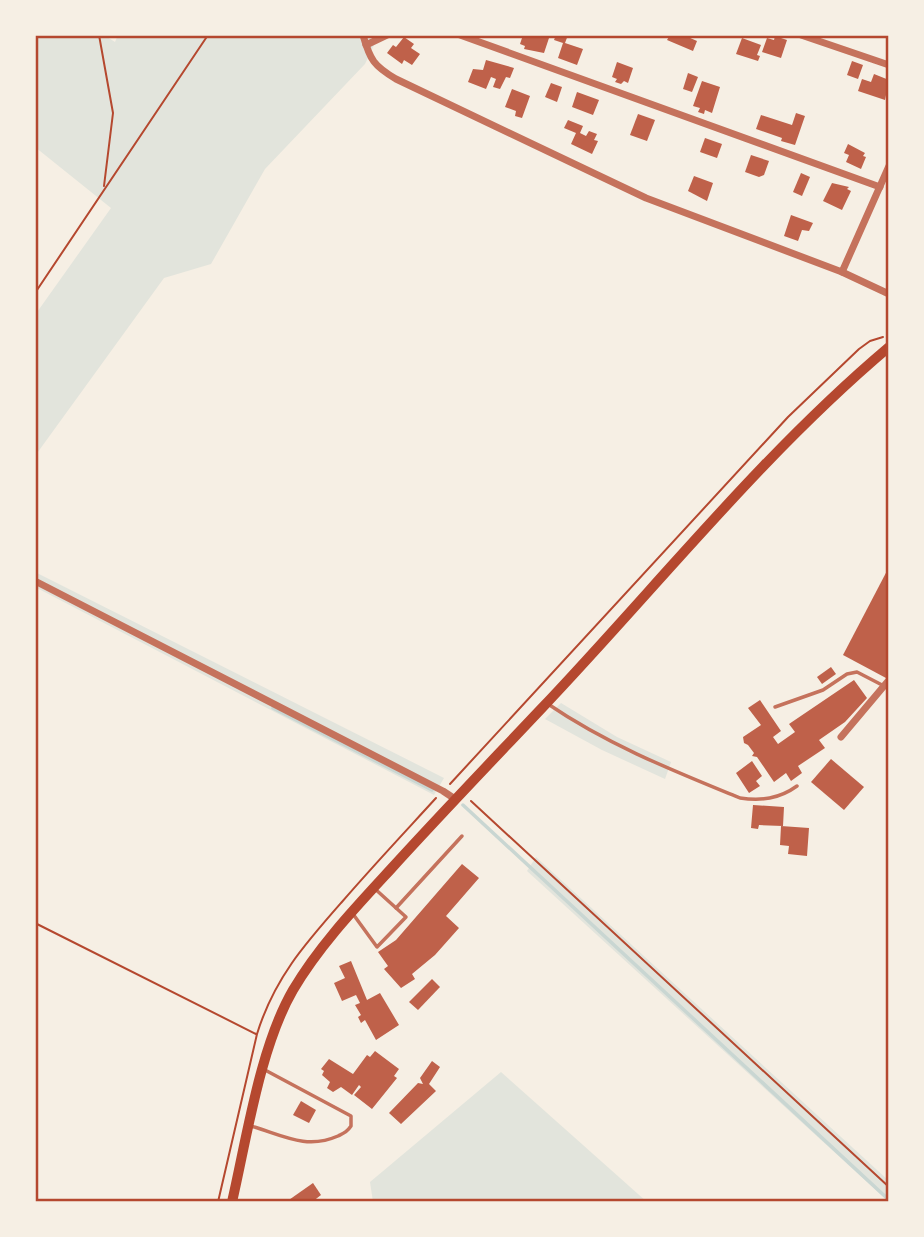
<svg xmlns="http://www.w3.org/2000/svg" width="924" height="1237" viewBox="0 0 924 1237" font-family="Roboto,sans-serif">
<style>
.green{fill:#e2e4dc}
.lines{fill:none;stroke-linecap:round;stroke-linejoin:round}
.stream{stroke:#c9d6d2;stroke-width:3.5}
.building{fill:#bf614a}
.path{stroke:#b5482f;stroke-width:2}
.service{stroke:#c5725c;stroke-width:3.5}
.minor{stroke:#c5725c;stroke-width:7}
.secondary{stroke:#b5482f;stroke-width:10}
.neatline{fill:none;stroke:#b5482f;stroke-width:2.5}
</style>
<rect width="100%" height="100%" fill="#f6efe4"/>
<!-- green -->
<g class="green">
<polygon points="35,35 104,35 115,42 118,35 381,35 376,41 365,64 265,169 211,264 164,278 35,456 35,315 111,208 35,147"/>
<polygon points="35,572 444,778 434,795 35,587"/>
<polygon points="561,703 617,737 671,762 665,779 602,750 545,719"/>
<polygon points="536,857 889,1181 889,1202 527,871"/>
<polygon points="501,1072 647,1202 373,1202 370,1182"/>
</g>
<g class="lines">
<!-- stream -->
<g class="stream">
<polyline points="273,708 432,790"/>
<polyline points="463,805 889,1200"/>
</g>
</g>
<!-- building -->
<g class="building">
<polygon points="523,35 540,35 549,38 544,53 524,49 525,46 520,44"/>
<polygon points="556,35 568,35 565,43 583,49 577,65 558,58 563,43 554,40"/>
<polygon points="670,35 690,35 688,37 697,41 693,51 667,40"/>
<polygon points="775,36 787,40 781,58 762,52 767,38 774,40"/>
<polygon points="404,37 414,44 411,48 420,54 412,65 404,60 402,64 387,53 393,45 396,47"/>
<polygon points="742,38 761,45 757,55 760,56 758,61 736,54"/>
<polygon points="486,60 514,68 510,78 506,77 500,89 493,87 496,79 491,77 486,89 468,82 473,69 483,70"/>
<polygon points="852,61 863,65 858,79 847,75"/>
<polygon points="617,62 633,68 628,83 624,81 621,84 615,82 617,79 612,77"/>
<polygon points="688,73 698,77 692,92 683,89"/>
<polygon points="874,74 889,80 885,100 858,91 862,79 871,82"/>
<polygon points="702,81 720,87 712,113 705,110 704,114 698,112 700,108 693,106"/>
<polygon points="551,83 562,87 557,102 545,97"/>
<polygon points="512,89 530,96 522,118 515,116 516,111 505,107"/>
<polygon points="577,92 599,100 593,115 572,107"/>
<polygon points="796,113 805,116 795,145 781,141 782,138 756,129 761,115 792,125"/>
<polygon points="638,114 655,120 647,141 630,135"/>
<polygon points="568,120 583,126 580,133 586,136 589,131 597,134 594,140 598,141 592,154 571,144 576,133 564,128"/>
<polygon points="705,138 722,144 717,158 700,152"/>
<polygon points="848,144 865,153 863,156 866,157 861,169 846,162 849,155 844,153"/>
<polygon points="751,155 769,161 764,175 759,177 745,172"/>
<polygon points="801,173 810,177 802,196 793,192"/>
<polygon points="694,176 713,183 707,201 688,191"/>
<polygon points="832,183 849,187 847,189 851,191 842,210 823,201"/>
<polygon points="791,215 813,223 809,231 802,230 798,241 784,236"/>
<polygon points="889,567 889,672 886,678 843,655"/>
<polygon points="831,667 836,674 822,684 817,677"/>
<polygon points="854,680 867,698 845,722 819,740 825,748 798,766 802,773 791,781 786,773 774,782 757,757 752,756 754,753 748,745 744,743 743,737 761,725 748,708 760,700 781,731 773,737 778,744 795,732 789,724"/>
<polygon points="831,759 864,787 844,810 811,782"/>
<polygon points="752,761 762,776 756,781 760,786 749,793 736,773"/>
<polygon points="753,805 784,807 783,826 759,825 758,829 751,828"/>
<polygon points="781,826 809,828 807,856 788,854 789,846 780,845"/>
<polygon points="462,864 479,878 446,916 459,928 435,955 412,974 415,979 401,988 384,969 388,966 378,952 396,940"/>
<polygon points="351,961 367,1000 380,993 399,1025 376,1040 365,1020 361,1023 358,1017 361,1015 355,1005 360,1003 356,995 342,1001 334,983 345,978 339,966"/>
<polygon points="432,979 440,987 418,1010 409,1002"/>
<polygon points="375,1051 399,1069 394,1076 397,1078 372,1109 354,1095 361,1087 359,1085 352,1095 341,1087 333,1092 327,1088 330,1082 322,1075 324,1071 321,1069 329,1059 353,1074 367,1055 370,1057"/>
<polygon points="432,1061 440,1067 429,1084 436,1091 401,1124 389,1113 418,1083 423,1084 420,1078"/>
<polygon points="301,1101 316,1110 309,1123 293,1115"/>
<polygon points="313,1183 321,1195 312,1202 286,1202"/>
</g>
<g class="lines">
<!-- path -->
<g class="path">
<polyline points="99,35 113,113 104,186"/>
<polyline points="35,293 208,35"/>
<polyline points="450,784 788,417 859,349 870,341 883,337"/>
<polyline points="471,801 889,1187"/>
<polyline points="35,923 256,1034"/>
<path d="M218,1202l39,-168c17,-55 47,-89 84,-131 31,-36 63,-70 95,-105"/>
</g>
<!-- service -->
<g class="service">
<path d="M548,704c60,41 126,67 192,94 21,3 39,1 57,-12"/>
<polyline points="775,707 823,690 847,674 857,672 884,686"/>
<polyline points="396,908 462,836"/>
<polyline points="353,914 377,947 406,917 374,888"/>
<path d="M251,1126c31,9 55,24 87,10 6,-3 9,-4 13,-10v-10l-86,-46"/>
</g>
<!-- minor -->
<g class="minor">
<path d="M363,35c7,25 11,31 33,44l250,119 196,74 47,22"/>
<polyline points="460,35 880,187"/>
<polyline points="801,35 889,65"/>
<polyline points="366,45 387,35"/>
<polyline points="842,272 889,166"/>
<polyline points="35,581 443,791 455,799"/>
<polyline points="841,737 889,680"/>
</g>
<!-- secondary -->
<path class="secondary" d="M232,1202c15,-65 28,-155 61,-212 26,-44 62,-82 97,-120 49,-54 100,-107 151,-161 115,-121 220,-254 348,-362"/>
</g>
<!-- border -->
<rect width="924" height="1237" fill="none" stroke="#f6efe4" stroke-width="74"/>
<rect x="37" y="37" width="850" height="1163" class="neatline"/>
</svg>
